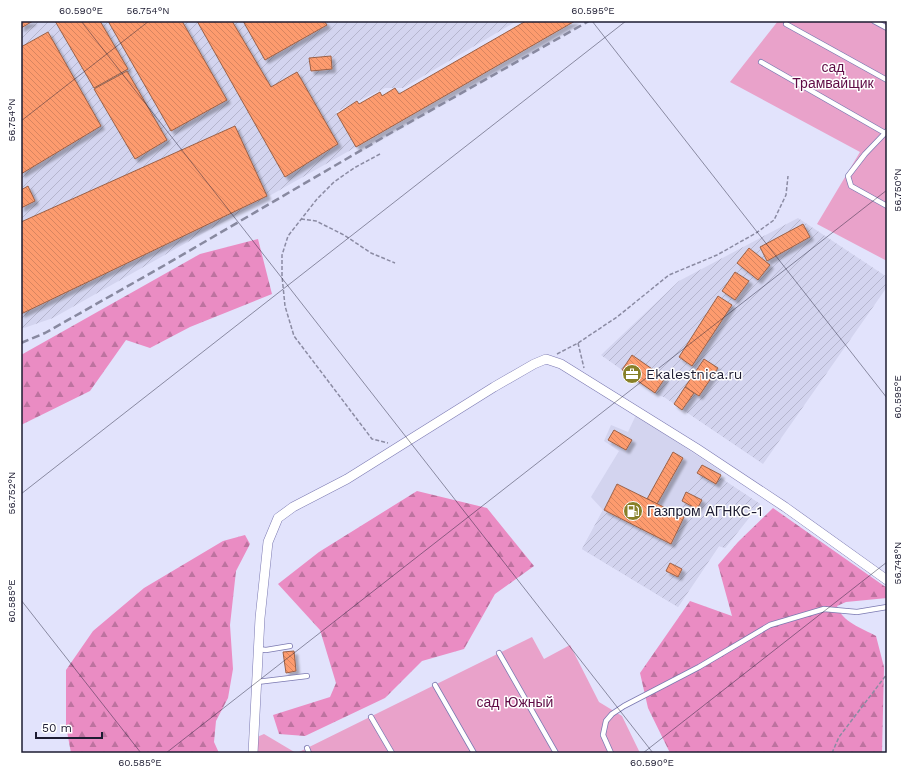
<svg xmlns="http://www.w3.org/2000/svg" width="908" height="774" viewBox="0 0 908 774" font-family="'Work Sans',sans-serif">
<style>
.built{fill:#d3d4ef}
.industrial{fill:url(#industrial-furrows)}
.green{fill:#e9a2ca}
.forest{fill:url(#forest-firs)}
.building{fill:url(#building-back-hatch);stroke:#9b6147;filter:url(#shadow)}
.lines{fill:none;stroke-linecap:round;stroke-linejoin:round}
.service-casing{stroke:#7b79b1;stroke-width:6}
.minor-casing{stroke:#7b79b1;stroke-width:10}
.path{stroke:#8b8ba3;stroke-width:1.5;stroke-dasharray:4 2;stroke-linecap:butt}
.service{stroke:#fff;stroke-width:4.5}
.minor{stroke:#fff;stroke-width:9}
.rail{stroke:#8889a0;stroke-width:2.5;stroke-dasharray:8 4;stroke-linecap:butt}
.ticks{fill:none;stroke:#1d1c32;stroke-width:1;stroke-opacity:0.45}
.labels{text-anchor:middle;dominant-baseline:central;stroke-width:3;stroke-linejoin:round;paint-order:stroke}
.park-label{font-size:14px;fill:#5f0b45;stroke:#fff}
.poi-label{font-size:14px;fill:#1d1c32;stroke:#fff;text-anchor:start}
.neatline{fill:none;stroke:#1d1c32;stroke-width:1.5}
.ticks-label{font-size:10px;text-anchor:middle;fill:#1d1c32}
</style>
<defs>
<pattern id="industrial-furrows" width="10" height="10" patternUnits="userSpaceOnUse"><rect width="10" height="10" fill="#d3d4ef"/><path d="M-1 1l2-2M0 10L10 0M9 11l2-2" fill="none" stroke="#b5b5cd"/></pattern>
<pattern id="forest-firs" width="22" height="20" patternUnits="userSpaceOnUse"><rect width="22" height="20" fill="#ea8cc3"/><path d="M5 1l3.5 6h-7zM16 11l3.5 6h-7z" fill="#bd729f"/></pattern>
<pattern id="building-back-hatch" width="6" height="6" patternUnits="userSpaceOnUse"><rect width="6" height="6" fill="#fd9b6e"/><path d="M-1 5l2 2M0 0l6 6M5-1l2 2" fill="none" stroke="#d88560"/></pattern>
<filter id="shadow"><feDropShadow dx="3.5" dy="3.5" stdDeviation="1" flood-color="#0004"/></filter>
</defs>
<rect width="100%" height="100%" fill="#e2e3fc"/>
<!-- built -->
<polygon class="built" points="636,415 722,472 719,477 760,504 725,548 719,546 678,607 582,549 603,510 591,497 619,451 604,441 611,425 628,432"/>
<!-- industrial -->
<g class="industrial">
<polygon points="21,21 517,21 403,88 385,88 336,112 356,147 53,318 21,329"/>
<polygon points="798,218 887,277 887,287 763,464 664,397 657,395 601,355 679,281"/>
<polygon points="702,465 721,475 719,477 760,504 725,548 719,546 678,607 582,549 617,484 675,513"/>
</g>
<!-- green -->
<g class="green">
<polygon points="778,21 887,21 887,261 817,224 860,152 730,82"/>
<polygon points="532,637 544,659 570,645 599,702 622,716 640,753 297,753"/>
<polygon points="264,734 296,753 258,753 257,737"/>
</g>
<!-- forest -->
<g class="forest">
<polygon points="258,239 272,294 190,327 150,348 126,340 90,391 21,425 21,355 200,254"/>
<polygon points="417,491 487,508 534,566 495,594 464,649 422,661 385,698 305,736 279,734 273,715 330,697 336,683 320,630 278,584 319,552"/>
<path d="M773,508l114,80v10l-41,4 -9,4c5,16 25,22 39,30l8,31 -2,86h-212l-22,-45 -8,-35 50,-72 42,15 -14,-51 20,-23z"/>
<polygon points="245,535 250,544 236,571 230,625 233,669 228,698 216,721 214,742 219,753 71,753 66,726 66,670 93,631 144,588 223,541"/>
</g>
<!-- building -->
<g class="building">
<polygon points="21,21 33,21 21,28"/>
<polygon points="55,21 100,21 128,69 94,88"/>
<polygon points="108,21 182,21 227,100 171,131"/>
<polygon points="197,21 232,21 271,87 297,72 338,144 285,177"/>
<polygon points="243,21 324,21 327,25 265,60"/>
<polygon points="526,21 575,21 356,147 337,114 357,101 359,104 380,92 382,96 395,88 399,94"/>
<polygon points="48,32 101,126 21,174 21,47"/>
<polygon points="331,56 332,69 311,71 309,58"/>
<polygon points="127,71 167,140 135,159 94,89"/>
<polygon points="235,126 267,196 21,314 21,222"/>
<polygon points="28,186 35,201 21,208 21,190"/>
<polygon points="803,224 810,237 767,261 760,247"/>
<polygon points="749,248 770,265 758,280 737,263"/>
<polygon points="735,272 749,281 735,300 722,291"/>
<polygon points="718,296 732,305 692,366 679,357"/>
<polygon points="632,355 665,378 655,393 622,370"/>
<polygon points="704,359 718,368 699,396 685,387"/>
<polygon points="685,387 694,393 682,410 674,404"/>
<polygon points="614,430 632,440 626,450 608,440"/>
<polygon points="673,452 683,458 657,504 647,499"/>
<polygon points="702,465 721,475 716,484 697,473"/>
<polygon points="617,484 684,517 671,544 604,510"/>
<polygon points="686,492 702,500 697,509 682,501"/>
<polygon points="670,563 682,569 678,577 666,571"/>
<polygon points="294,651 296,671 286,673 283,652"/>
</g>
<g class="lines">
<defs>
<g id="service">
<polyline points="874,21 887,28"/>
<polyline points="786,24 887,80"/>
<polyline points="761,62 885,133"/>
<polyline points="887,131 865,154 848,176 851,186 887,206"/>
<polyline points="258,649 266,650 290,646"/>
<polyline points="499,653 556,753"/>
<polyline points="257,682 307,676"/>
<polyline points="435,685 474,753"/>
<polyline points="371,717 392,753"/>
<polyline points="307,748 309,753"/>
<polyline points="611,753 603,735 606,721 612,714 624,706 699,667 770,625 824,609 857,612 887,607"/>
</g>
<polyline id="minor" points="253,753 260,618 268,542 278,518 293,507 347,479 494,387 534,364 546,359 561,364 696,448 785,507 887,580"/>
</defs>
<!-- service casing -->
<use href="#service" class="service-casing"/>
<!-- minor casing -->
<use href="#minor" class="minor-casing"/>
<!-- path -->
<g class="path">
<polyline points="380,154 354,168 334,182 317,199 288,236 282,255 282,276 285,306 294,336 372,439 388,443"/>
<polyline points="301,219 316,221 344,235 371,253 395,263"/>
<polyline points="578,343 584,368"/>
<polyline points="557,354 578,343 617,317 669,275 717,255 756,233 774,220 786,195 788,176"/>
<polyline points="832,753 839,737 887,674"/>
</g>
<!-- service -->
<use href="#service" class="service"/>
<!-- minor -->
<use href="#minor" class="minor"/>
<!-- rail -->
<polyline class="rail" points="21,343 45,333 165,265 389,134 589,21"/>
</g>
<!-- ticks -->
<path class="ticks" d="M81,21l572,732M592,21l295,377M21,121l128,-100M21,494l605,-473M21,600l120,153M166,753l721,-563M643,753l244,-191"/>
<!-- icons -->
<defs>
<symbol id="office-disc" viewBox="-11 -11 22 22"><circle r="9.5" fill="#878028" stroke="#fff"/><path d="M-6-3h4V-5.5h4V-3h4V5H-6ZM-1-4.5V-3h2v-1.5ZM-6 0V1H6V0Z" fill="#fff"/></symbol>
<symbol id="fuel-disc" viewBox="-11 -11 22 22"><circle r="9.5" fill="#878028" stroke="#fff"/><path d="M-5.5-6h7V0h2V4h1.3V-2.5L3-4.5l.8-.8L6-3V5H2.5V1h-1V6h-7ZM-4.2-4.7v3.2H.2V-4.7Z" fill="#fff"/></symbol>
</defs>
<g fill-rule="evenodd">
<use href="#office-disc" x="621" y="363" width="22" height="22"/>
<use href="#fuel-disc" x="622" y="500" width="22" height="22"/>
</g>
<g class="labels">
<!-- park labels -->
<g class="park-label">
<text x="833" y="67">сад<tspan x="833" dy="16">Трамвайщик</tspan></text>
<text x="515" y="702">сад Южный</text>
</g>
<!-- poi labels -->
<g class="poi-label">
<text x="646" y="374">Ekalestnica.ru</text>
<text x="647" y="511">Газпром АГНКС-1</text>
</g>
</g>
<!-- border -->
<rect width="908" height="774" fill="none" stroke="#ffffff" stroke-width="44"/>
<!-- scale -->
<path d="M36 732v6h66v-6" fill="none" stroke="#1d1c32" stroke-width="2"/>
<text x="42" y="732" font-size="12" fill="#1d1c32" stroke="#ffffff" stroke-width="3" paint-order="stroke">50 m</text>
<rect x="22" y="22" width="864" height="730" class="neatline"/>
<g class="ticks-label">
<text x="81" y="14">60.590°E</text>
<text x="148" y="14">56.754°N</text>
<text x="593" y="14">60.595°E</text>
<text transform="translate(11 120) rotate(-90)" y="4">56.754°N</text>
<text transform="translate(897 190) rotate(-90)" y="4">56.750°N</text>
<text transform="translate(897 397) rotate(-90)" y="4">60.595°E</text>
<text transform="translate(11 493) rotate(-90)" y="4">56.752°N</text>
<text transform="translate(897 563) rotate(-90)" y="4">56.748°N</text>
<text transform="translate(11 601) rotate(-90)" y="4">60.585°E</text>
<text x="140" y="766">60.585°E</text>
<text x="652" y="766">60.590°E</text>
</g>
</svg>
